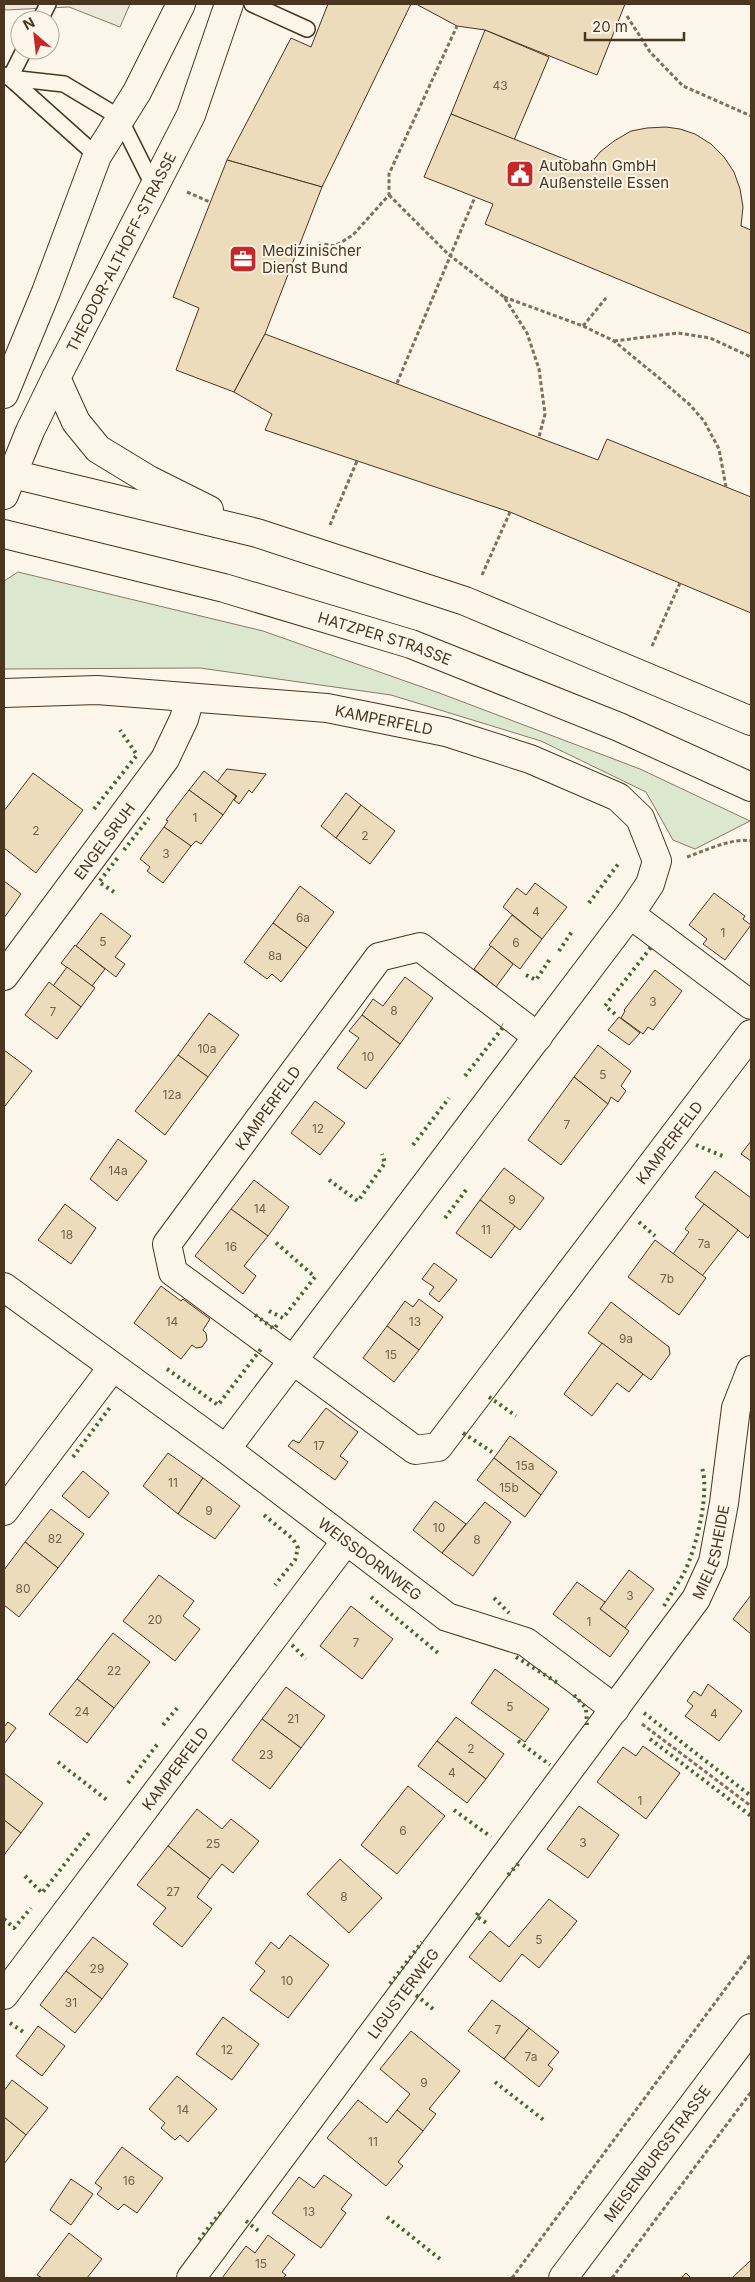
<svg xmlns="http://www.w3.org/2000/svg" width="755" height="2282" viewBox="0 0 755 2282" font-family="Inter,sans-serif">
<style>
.green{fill:#dce7d0;stroke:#887966}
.parking{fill:#ede7d9;stroke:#887966}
.building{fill:#ecdcbc;stroke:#4a3520}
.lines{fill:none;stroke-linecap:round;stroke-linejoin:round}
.lane-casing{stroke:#4a3520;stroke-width:18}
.street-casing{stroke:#4a3520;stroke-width:30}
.secondary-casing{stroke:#4a3520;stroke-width:30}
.path{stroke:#7f6f5c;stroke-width:3;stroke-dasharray:4 2.5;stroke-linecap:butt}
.lane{stroke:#fbf6e9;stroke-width:15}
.street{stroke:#fbf6e9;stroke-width:28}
.secondary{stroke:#fbf6e9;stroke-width:28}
.hedge{stroke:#436837;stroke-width:4;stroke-dasharray:2.5 4;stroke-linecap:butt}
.labels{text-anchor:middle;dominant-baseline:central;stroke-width:4;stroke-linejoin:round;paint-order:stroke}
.number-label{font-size:12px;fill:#725f47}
.poi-label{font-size:15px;fill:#4a3520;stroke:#fbf6e9;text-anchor:start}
.street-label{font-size:15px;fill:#4a3520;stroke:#fbf6e9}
</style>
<rect width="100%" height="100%" fill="#fbf6e9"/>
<!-- green -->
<polygon class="green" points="18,572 263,631 442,694 640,769 750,821 695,849 673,840 646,792 541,741 391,695 200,668 6,669 4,669 4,581"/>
<!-- parking -->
<polygon class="parking" points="4,4 130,4 120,27 69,7 6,10 4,9"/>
<!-- building -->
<g class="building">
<polygon points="328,4 411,4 322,187 227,160 291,38 311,47"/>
<polygon points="416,4 625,4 597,75 485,30 457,26"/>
<polygon points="485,30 549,57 514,140 451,114"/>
<polygon points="451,114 587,168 600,152 614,141 631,131 647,128 666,127 680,129 695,134 711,144 724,157 734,172 740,189 743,207 741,226 751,230 751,334 485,224 493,204 424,177"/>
<polygon points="227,160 322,187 265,334 234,392 176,370 199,308 173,297"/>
<polygon points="265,334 598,460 607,439 751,497 751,613 510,512 265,430 272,414 234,392"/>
<polygon points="227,769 243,771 266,774 252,793 249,790 239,804 234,800 237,796 217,782"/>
<polygon points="204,771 236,796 223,815 189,790"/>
<polygon points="33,773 83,810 36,873 4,848 4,811"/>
<polygon points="189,790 223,815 201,844 196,841 191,846 164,827 168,821 166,820"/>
<polygon points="346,793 361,805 336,838 321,826"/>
<polygon points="361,805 395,831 370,864 336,838"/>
<polygon points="164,827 191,846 163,883 147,871 150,867 140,859"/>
<polygon points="4,881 21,894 4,918"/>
<polygon points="535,883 567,907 542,939 503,907 517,888 526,895"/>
<polygon points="300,886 334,912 307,948 273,923"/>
<polygon points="714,893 745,916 743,919 751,925 725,960 703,944 707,939 689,925"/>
<polygon points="101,913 131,936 115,957 125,964 116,977 76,946"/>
<polygon points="512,915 542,939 520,969 489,945"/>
<polygon points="273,923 307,948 281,982 272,974 267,979 244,962"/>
<polygon points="75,945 105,969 92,986 61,963"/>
<polygon points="491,946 513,964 496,987 474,969"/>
<polygon points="67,967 95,988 81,1007 53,986"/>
<polygon points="655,970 682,991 653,1030 648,1027 643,1034 621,1018 625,1011 624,1010"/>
<polygon points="405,977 433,998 400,1044 362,1015 373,999 383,1006"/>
<polygon points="49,982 81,1007 57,1039 25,1015"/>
<polygon points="209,1013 239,1035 208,1077 178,1055"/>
<polygon points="362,1015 400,1044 366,1089 337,1068 359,1038 349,1031"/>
<polygon points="619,1017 640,1033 629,1045 608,1030"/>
<polygon points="598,1045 631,1071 621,1086 626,1091 618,1102 611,1097 608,1104 574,1077"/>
<polygon points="4,1050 32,1071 5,1106 4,1106"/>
<polygon points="178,1055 208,1077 165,1135 135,1111"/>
<polygon points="574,1077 608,1104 561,1165 528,1140"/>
<polygon points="315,1101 345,1123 320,1155 291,1133"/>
<polygon points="118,1139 147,1161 117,1201 90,1179"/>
<polygon points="751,1141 751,1161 741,1154"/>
<polygon points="504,1168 544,1198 520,1230 480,1200"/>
<polygon points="715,1171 751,1198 751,1233 748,1238 695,1197"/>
<polygon points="254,1180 289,1207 268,1236 231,1209"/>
<polygon points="480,1200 515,1226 491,1258 456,1233"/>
<polygon points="65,1204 96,1228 71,1264 38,1240"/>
<polygon points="704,1204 738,1230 702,1276 673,1254 689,1232 685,1229"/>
<polygon points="231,1209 268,1236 244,1266 256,1276 243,1294 195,1256"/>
<polygon points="655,1240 706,1278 679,1315 628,1277"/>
<polygon points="434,1263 457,1280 439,1302 429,1294 434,1287 422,1279"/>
<polygon points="161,1286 181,1301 183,1299 210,1319 203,1330 206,1333 207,1340 202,1347 196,1348 192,1345 181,1359 134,1323"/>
<polygon points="419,1299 443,1317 419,1350 387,1326 405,1301 413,1307"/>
<polygon points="611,1302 669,1347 670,1354 651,1380 588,1333"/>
<polygon points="387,1326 419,1350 394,1382 363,1358"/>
<polygon points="602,1343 643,1374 629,1392 617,1383 592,1416 564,1394"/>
<polygon points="326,1408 358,1432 340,1456 348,1462 335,1480 288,1446 293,1440 299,1443"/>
<polygon points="510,1436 557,1472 541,1495 494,1458"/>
<polygon points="168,1453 203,1478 178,1514 143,1486"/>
<polygon points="494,1458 541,1495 525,1517 477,1480"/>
<polygon points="83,1471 109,1493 89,1518 62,1496"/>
<polygon points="203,1478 240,1506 215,1539 178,1514"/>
<polygon points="435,1501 466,1524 442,1553 413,1530"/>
<polygon points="485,1502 511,1522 473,1576 442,1553"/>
<polygon points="51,1509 84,1534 58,1568 25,1542"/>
<polygon points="25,1542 58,1568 19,1617 4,1605 4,1570"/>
<polygon points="629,1570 654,1589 625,1628 600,1609"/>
<polygon points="159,1575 194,1601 183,1616 200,1629 175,1661 123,1621"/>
<polygon points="577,1582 605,1602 600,1609 629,1631 610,1657 553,1614"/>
<polygon points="751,1595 751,1634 733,1619"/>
<polygon points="351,1606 393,1639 362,1679 320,1646"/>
<polygon points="113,1633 150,1662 114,1708 77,1679"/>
<polygon points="495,1669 549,1709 525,1742 471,1703"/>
<polygon points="77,1679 114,1708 87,1743 49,1714"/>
<polygon points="708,1684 742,1711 719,1741 685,1716 693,1706 687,1701 694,1691 701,1696"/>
<polygon points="286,1687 325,1716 301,1748 262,1719"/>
<polygon points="456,1717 504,1754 486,1779 437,1741"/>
<polygon points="262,1719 301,1748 270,1789 232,1760"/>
<polygon points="8,1722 16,1728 4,1744 4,1727"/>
<polygon points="437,1741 486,1779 467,1803 418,1766"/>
<polygon points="643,1746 680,1773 646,1819 597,1782 623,1747 636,1756"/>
<polygon points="4,1773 43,1803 21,1833 4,1820"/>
<polygon points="408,1786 445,1816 397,1874 361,1845"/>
<polygon points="579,1806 619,1835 588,1878 547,1849"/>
<polygon points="197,1809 222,1829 231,1819 259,1841 233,1873 222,1864 210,1879 168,1846"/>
<polygon points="4,1820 21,1833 4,1855"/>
<polygon points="168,1846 210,1879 197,1897 212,1909 182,1947 153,1924 166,1908 137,1885"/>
<polygon points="340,1859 382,1898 349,1933 307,1894"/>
<polygon points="549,1899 577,1921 539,1968 522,1954 500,1982 469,1957 490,1931 509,1947"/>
<polygon points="290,1935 329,1965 288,2018 250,1990 265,1971 255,1963 271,1942 279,1949"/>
<polygon points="93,1937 128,1964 102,1999 66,1971"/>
<polygon points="66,1971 102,1999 75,2033 40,2005"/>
<polygon points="492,2000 529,2028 504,2059 468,2031"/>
<polygon points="223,2017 259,2044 232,2080 196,2054"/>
<polygon points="38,2026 65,2046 42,2076 16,2056"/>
<polygon points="529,2028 559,2052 548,2065 553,2069 539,2087 504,2059"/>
<polygon points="411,2031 460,2071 429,2109 436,2114 423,2131 397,2110 410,2094 380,2069"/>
<polygon points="177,2076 217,2109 188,2142 180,2135 175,2140 161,2128 165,2123 149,2109"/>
<polygon points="12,2080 48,2108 26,2135 4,2117 4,2091"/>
<polygon points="358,2100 387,2123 397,2110 423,2131 398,2162 403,2166 386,2186 327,2138"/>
<polygon points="4,2117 26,2135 4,2164"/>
<polygon points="122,2147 163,2178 137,2213 124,2204 118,2210 97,2194 102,2188 95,2183"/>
<polygon points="324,2175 352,2195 341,2209 346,2213 321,2248 272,2213 299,2177 314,2188"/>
<polygon points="71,2179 93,2194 71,2225 50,2210"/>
<polygon points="69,2233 102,2259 87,2278 42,2278 37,2275"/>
<polygon points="268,2235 295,2255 282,2272 286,2275 283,2278 222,2278 246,2246 255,2253"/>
<polygon points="751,2260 751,2278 732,2278"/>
<polygon points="686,2273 691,2278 681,2278"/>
</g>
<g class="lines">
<defs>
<g id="lane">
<polyline points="252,4 307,29"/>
<polyline points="40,20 48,4"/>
<polyline points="4,75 10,78 64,84 119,117 153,185"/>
<polyline points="10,78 97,156"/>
<polyline points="10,78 24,50"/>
</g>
<g id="street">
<path id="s1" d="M4,693l93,-3 230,18 119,24 84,27 88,38 22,21 17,43 -7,23 -20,30 -404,535"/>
<polyline points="630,914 751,1005"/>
<path id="s2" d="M4,976l161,-217 19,-40 6,-21"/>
<path id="s3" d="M538,1037l-118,-90 -41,10 -212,287 6,28 242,178 23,-3 313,-413"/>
<path id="s4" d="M4,1287l222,162 221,168 79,25 89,67"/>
<polyline points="4,1511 112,1368"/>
<path id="s5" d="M4,1995l342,-454"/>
<path id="s6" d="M191,2278l505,-679 17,-37 11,-59 12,-95 15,-38"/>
</g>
<g id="secondary">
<polyline points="56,378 76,422 98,449 149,480 209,510"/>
<polyline points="4,394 46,292 97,156 137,92 181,4"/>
<polyline points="4,472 257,533 465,601 751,721"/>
<path id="s7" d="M4,495l26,-64 26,-53 135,-263 38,-111"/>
<path id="s8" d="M4,534l220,54 187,56 208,83 132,60"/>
<path id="s9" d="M563,2278l188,-250"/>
</g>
</defs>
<!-- lane casing -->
<use href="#lane" class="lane-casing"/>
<!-- street casing -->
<use href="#street" class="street-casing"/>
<!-- secondary casing -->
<use href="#secondary" class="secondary-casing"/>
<!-- path -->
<g class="path">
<polyline points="627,16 650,52 683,86 751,116"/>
<polyline points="187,192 210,202"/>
<polyline points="389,195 448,254 504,297 527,333 539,369 545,414 539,437"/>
<polyline points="318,243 335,246 353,235 389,195 389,174 457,26"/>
<polyline points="504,297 583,326 614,341 659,378 690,405 704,421 719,449 726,487"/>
<polyline points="583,326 606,298"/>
<polyline points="614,341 678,333 710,338 751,357"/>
<polyline points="397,383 475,197"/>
<polyline points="330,525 357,461"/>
<polyline points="482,575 510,512"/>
<polyline points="652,646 680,583"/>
<path d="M687,857c17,-6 47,-20 64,-16"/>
<polyline points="642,1724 751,1806"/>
<polyline points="512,2278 751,1954"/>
<polyline points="612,2278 751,2092"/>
</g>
<!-- lane -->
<use href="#lane" class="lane"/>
<!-- street -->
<use href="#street" class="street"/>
<!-- secondary -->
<use href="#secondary" class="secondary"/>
<!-- hedge -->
<g class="hedge">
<polyline points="94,809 137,755 120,730"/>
<polyline points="124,850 149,818"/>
<polyline points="114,892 99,882 119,856"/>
<polyline points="589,903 619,863"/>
<polyline points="559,951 573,930"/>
<polyline points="526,975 536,980 550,959"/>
<polyline points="615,1014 605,1006 652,946"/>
<polyline points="465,1076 504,1026 502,1025"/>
<polyline points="413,1145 449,1098"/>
<polyline points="696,1145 725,1157"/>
<polyline points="329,1180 358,1201 385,1163 382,1154"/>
<polyline points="445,1218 466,1190"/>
<polyline points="639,1222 655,1236"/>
<polyline points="269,1311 283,1318 315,1277 274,1241"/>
<polyline points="255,1315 274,1329 277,1325"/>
<polyline points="167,1369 218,1405 261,1349"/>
<polyline points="489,1397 516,1416"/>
<polyline points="463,1433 492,1452"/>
<polyline points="73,1457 111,1406"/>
<polyline points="264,1515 293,1539 298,1548 295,1560 275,1585"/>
<polyline points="371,1597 438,1653"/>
<polyline points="494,1598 509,1613"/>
<path d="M664,1606c6,-11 14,-22 20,-33 12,-24 26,-80 18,-105"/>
<polyline points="292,1645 306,1659"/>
<polyline points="516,1657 558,1683"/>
<polyline points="574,1695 586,1708 587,1725"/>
<polyline points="644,1713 751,1796"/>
<polyline points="163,1725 179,1706"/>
<polyline points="650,1739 751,1816"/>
<polyline points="518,1741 550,1765"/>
<polyline points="58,1762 107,1800"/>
<polyline points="128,1783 159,1742"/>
<polyline points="454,1810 491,1837"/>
<polyline points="508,1875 520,1862"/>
<polyline points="25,1876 42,1893 89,1833"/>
<polyline points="478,1913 476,1916 488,1924"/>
<polyline points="4,1919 14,1928 31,1908"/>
<polyline points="390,1984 422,1942"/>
<polyline points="416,1995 433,2009"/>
<polyline points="10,2023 25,2033"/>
<polyline points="495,2082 545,2121"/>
<polyline points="387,2217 440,2259"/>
<polyline points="246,2221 261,2233"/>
<polyline points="199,2240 223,2209"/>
</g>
</g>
<!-- icons -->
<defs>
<symbol id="civic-square" viewBox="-11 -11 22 22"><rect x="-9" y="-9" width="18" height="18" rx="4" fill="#c62828" stroke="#fbf6e9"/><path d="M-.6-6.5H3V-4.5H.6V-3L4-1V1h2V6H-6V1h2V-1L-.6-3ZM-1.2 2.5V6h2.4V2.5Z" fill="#fff"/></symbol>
<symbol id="office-square" viewBox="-11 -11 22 22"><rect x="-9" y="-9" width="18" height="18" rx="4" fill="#c62828" stroke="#fbf6e9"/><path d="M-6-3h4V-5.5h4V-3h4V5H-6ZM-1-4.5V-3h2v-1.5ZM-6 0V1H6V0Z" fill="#fff"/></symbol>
</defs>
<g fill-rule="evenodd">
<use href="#civic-square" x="504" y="158" width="32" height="32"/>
<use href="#office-square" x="227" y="243" width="32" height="32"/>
</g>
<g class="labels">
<!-- number labels -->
<g class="number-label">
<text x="500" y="85">43</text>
<text x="195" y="817">1</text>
<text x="36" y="830">2</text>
<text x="365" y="835">2</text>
<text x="166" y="853">3</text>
<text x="536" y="911">4</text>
<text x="303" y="917">6a</text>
<text x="723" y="932">1</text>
<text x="103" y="941">5</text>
<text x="516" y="942">6</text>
<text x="275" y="955">8a</text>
<text x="653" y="1001">3</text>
<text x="394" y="1010">8</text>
<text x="53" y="1011">7</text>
<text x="207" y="1048">10a</text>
<text x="368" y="1056">10</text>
<text x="603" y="1074">5</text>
<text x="172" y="1094">12a</text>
<text x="567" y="1124">7</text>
<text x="318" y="1128">12</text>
<text x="118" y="1170">14a</text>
<text x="512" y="1199">9</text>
<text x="260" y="1208">14</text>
<text x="486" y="1229">11</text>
<text x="67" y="1234">18</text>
<text x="704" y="1243">7a</text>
<text x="231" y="1246">16</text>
<text x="667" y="1278">7b</text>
<text x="172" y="1321">14</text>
<text x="415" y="1321">13</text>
<text x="626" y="1338">9a</text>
<text x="391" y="1354">15</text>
<text x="319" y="1445">17</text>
<text x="525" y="1465">15a</text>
<text x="173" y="1482">11</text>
<text x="509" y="1487">15b</text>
<text x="209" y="1510">9</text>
<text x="439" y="1527">10</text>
<text x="55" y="1538">82</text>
<text x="477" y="1539">8</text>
<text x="23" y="1588">80</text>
<text x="630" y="1595">3</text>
<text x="155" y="1619">20</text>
<text x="589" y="1621">1</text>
<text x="356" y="1642">7</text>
<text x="114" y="1670">22</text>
<text x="510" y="1706">5</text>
<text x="82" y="1711">24</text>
<text x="714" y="1713">4</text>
<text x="293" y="1718">21</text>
<text x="471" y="1748">2</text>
<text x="266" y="1754">23</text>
<text x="452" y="1772">4</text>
<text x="640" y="1800">1</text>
<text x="403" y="1830">6</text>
<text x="583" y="1842">3</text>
<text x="213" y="1843">25</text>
<text x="173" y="1891">27</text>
<text x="344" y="1896">8</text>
<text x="539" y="1939">5</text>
<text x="97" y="1968">29</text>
<text x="287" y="1980">10</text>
<text x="71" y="2002">31</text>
<text x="498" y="2029">7</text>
<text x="227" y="2049">12</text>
<text x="531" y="2056">7a</text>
<text x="424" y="2082">9</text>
<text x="183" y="2109">14</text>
<text x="373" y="2141">11</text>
<text x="129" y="2180">16</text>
<text x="309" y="2211">13</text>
<text x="261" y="2263">15</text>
</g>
<!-- poi labels -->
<g class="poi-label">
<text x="539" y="165">Autobahn GmbH<tspan x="539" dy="17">Außenstelle Essen</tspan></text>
<text x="262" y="250">Medizinischer<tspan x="262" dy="17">Dienst Bund</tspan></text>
</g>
<!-- street labels -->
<g class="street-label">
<text stroke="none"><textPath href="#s7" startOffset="270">THEODOR-ALTHOFF-STRASSE</textPath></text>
<text stroke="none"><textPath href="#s8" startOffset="395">HATZPER STRASSE</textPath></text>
<text stroke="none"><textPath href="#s1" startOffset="382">KAMPERFELD</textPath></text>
<text stroke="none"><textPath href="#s2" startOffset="168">ENGELSRUH</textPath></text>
<text transform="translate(268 1108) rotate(-54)">KAMPERFELD</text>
<text stroke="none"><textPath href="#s3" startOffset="1282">KAMPERFELD</textPath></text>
<text stroke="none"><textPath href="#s6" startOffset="896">MIELESHEIDE</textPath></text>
<text stroke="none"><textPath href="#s4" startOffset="456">WEISSDORNWEG</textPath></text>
<text stroke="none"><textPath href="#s5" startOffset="284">KAMPERFELD</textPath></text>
<text stroke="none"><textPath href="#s6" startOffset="355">LIGUSTERWEG</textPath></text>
<text stroke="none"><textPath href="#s9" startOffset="156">MEISENBURGSTRASSE</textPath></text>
</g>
</g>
<!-- border -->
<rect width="755" height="2282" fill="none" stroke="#4a3520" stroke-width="10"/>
<!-- north arrow -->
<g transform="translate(35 35) rotate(332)"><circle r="24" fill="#fbf6e9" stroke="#b4a999"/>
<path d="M0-4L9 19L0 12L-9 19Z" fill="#c62828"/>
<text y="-8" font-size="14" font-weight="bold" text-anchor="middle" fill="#4a3520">N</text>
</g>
<!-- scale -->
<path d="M585 32v8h99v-8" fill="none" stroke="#4a3520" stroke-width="2.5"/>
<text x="592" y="32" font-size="15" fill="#4a3520" stroke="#fbf6e9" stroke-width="4" paint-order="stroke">20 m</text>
</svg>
